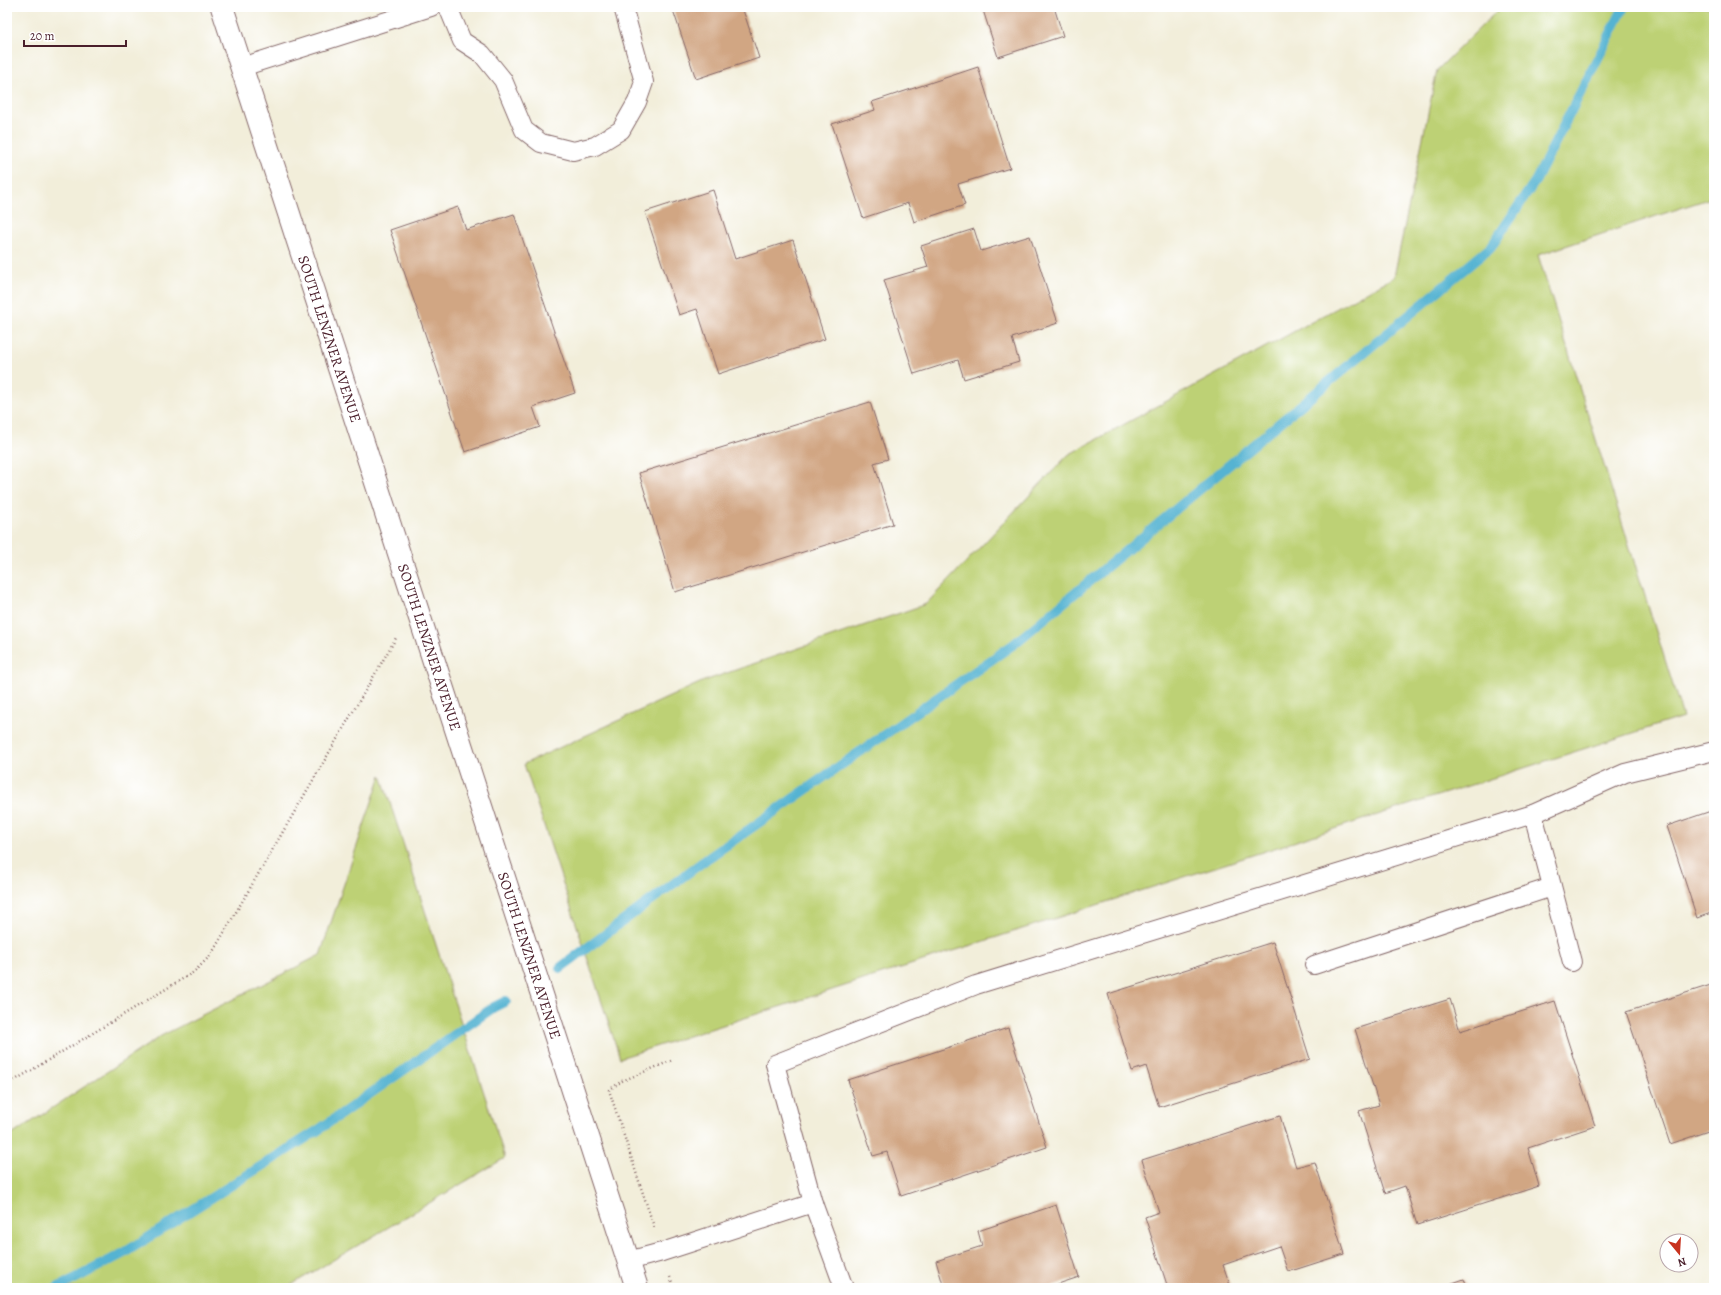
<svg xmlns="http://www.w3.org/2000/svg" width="1721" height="1295" viewBox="0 0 1721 1295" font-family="Alegreya,serif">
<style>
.green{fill:#bdd175;stroke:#847850}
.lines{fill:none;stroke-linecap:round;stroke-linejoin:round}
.stream{stroke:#54b3d2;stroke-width:10}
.building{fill:#d1a683}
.service-casing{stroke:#856768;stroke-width:20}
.minor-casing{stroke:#856768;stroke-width:24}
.path{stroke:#856768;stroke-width:2.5;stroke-dasharray:1 3;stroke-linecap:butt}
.service{stroke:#fff;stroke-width:18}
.minor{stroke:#fff;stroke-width:22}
.labels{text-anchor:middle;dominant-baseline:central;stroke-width:3;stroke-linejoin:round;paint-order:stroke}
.street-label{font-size:15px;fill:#4a1f2b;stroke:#fff}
</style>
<rect width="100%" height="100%" fill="#fff"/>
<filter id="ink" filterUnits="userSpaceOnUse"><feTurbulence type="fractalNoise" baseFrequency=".025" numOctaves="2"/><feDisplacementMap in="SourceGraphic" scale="8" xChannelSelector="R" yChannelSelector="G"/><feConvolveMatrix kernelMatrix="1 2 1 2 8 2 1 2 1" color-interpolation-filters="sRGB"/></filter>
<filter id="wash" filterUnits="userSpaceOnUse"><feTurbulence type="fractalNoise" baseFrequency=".012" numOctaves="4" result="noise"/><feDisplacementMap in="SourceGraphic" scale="16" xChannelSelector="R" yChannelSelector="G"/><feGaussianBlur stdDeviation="0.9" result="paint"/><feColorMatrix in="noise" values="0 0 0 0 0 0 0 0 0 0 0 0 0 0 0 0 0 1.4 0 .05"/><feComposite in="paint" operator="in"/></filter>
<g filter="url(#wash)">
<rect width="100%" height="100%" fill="#f2eeda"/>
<!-- green -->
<g class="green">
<polygon points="1501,7 1714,7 1714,197 1538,255 1683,717 620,1058 524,764 704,681 926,604 1068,455 1394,277 1437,70"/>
<polygon points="381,775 505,1158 286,1288 7,1288 7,1138 161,1036 320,955"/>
</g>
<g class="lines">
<!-- stream -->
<g class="stream">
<polyline points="560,968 704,861 1014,644 1491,247 1536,180 1624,7"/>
<polyline points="57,1288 124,1253 317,1131 494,1007 506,1001"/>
</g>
</g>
<g id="blocks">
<!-- building -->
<g class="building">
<polygon points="672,7 742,7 759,58 696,79"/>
<polygon points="982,7 1054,7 1063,36 998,57"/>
<polygon points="978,67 1010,168 958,184 965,205 914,222 908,203 863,218 832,124 875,110 872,102"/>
<polygon points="713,190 735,259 793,240 825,339 718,374 697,309 679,315 645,212"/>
<polygon points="458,207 466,230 514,214 575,393 533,407 540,427 465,452 390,230"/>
<polygon points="974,229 981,251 1030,236 1058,323 1012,338 1019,362 964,379 958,360 914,374 884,280 928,267 921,246"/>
<polygon points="870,402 888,459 874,463 893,524 675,592 639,473"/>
<polygon points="1714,810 1714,912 1697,918 1667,826"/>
<polygon points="1273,942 1310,1059 1159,1107 1146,1066 1132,1071 1108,994"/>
<polygon points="1714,984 1714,1129 1670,1144 1626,1012"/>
<polygon points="1450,999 1460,1031 1555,1001 1595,1126 1528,1148 1539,1186 1417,1225 1405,1186 1385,1193 1359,1111 1379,1105 1355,1029"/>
<polygon points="1008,1028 1047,1147 901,1196 887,1152 873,1156 848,1080"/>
<polygon points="1280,1116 1296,1167 1315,1162 1344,1254 1288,1272 1279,1246 1223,1265 1231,1288 1168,1288 1145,1217 1159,1212 1142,1160"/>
<polygon points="1056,1205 1079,1277 1046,1288 944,1288 936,1261 982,1246 978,1231"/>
<polygon points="1464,1279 1467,1288 1438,1288"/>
</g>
</g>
</g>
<g filter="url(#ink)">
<use href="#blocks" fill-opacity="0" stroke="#856768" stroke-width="1"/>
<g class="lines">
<defs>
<g id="service">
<polyline points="448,7 462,41 482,54 503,80 524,130 541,143 573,151 595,146 621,130 637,102 644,82 623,7"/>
<polyline points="242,67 431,7"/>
<polyline points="1533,814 1572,962"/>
<polyline points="1314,965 1552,887"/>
<polyline points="813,1203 844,1288"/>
<polyline points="628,1261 662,1252 813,1203 775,1064 976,985 1533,814 1625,773 1714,751"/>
</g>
<g id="minor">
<path id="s1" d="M222,7l415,1281"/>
</g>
</defs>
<!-- service casing -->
<use href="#service" class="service-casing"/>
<!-- minor casing -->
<use href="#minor" class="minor-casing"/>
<!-- path -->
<g class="path">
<polyline points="7,1085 194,972 211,955 396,638"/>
<polyline points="654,1227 609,1090 622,1081 673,1060"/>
<polyline points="670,1277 674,1288"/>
</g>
<!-- service -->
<use href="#service" class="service"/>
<!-- minor -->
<use href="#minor" class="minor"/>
</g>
</g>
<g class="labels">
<!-- street labels -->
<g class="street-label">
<text stroke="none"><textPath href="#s1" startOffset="349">SOUTH LENZNER AVENUE</textPath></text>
<text stroke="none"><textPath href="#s1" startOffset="673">SOUTH LENZNER AVENUE</textPath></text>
<text stroke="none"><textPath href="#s1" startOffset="997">SOUTH LENZNER AVENUE</textPath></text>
</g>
</g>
<!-- margin -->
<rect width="1721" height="1295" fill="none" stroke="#fff" stroke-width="24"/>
<!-- north arrow -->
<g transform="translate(1679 1253) rotate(162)"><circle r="19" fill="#ffffff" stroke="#b7a5aa"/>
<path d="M0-3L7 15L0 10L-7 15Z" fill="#c8321e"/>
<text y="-6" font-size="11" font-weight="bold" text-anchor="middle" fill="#4a1f2b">N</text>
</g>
<!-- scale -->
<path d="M24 40v6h102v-6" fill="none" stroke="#4a1f2b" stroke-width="2"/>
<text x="30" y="40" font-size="12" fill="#4a1f2b" stroke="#ffffff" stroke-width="3" paint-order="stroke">20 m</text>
</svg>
